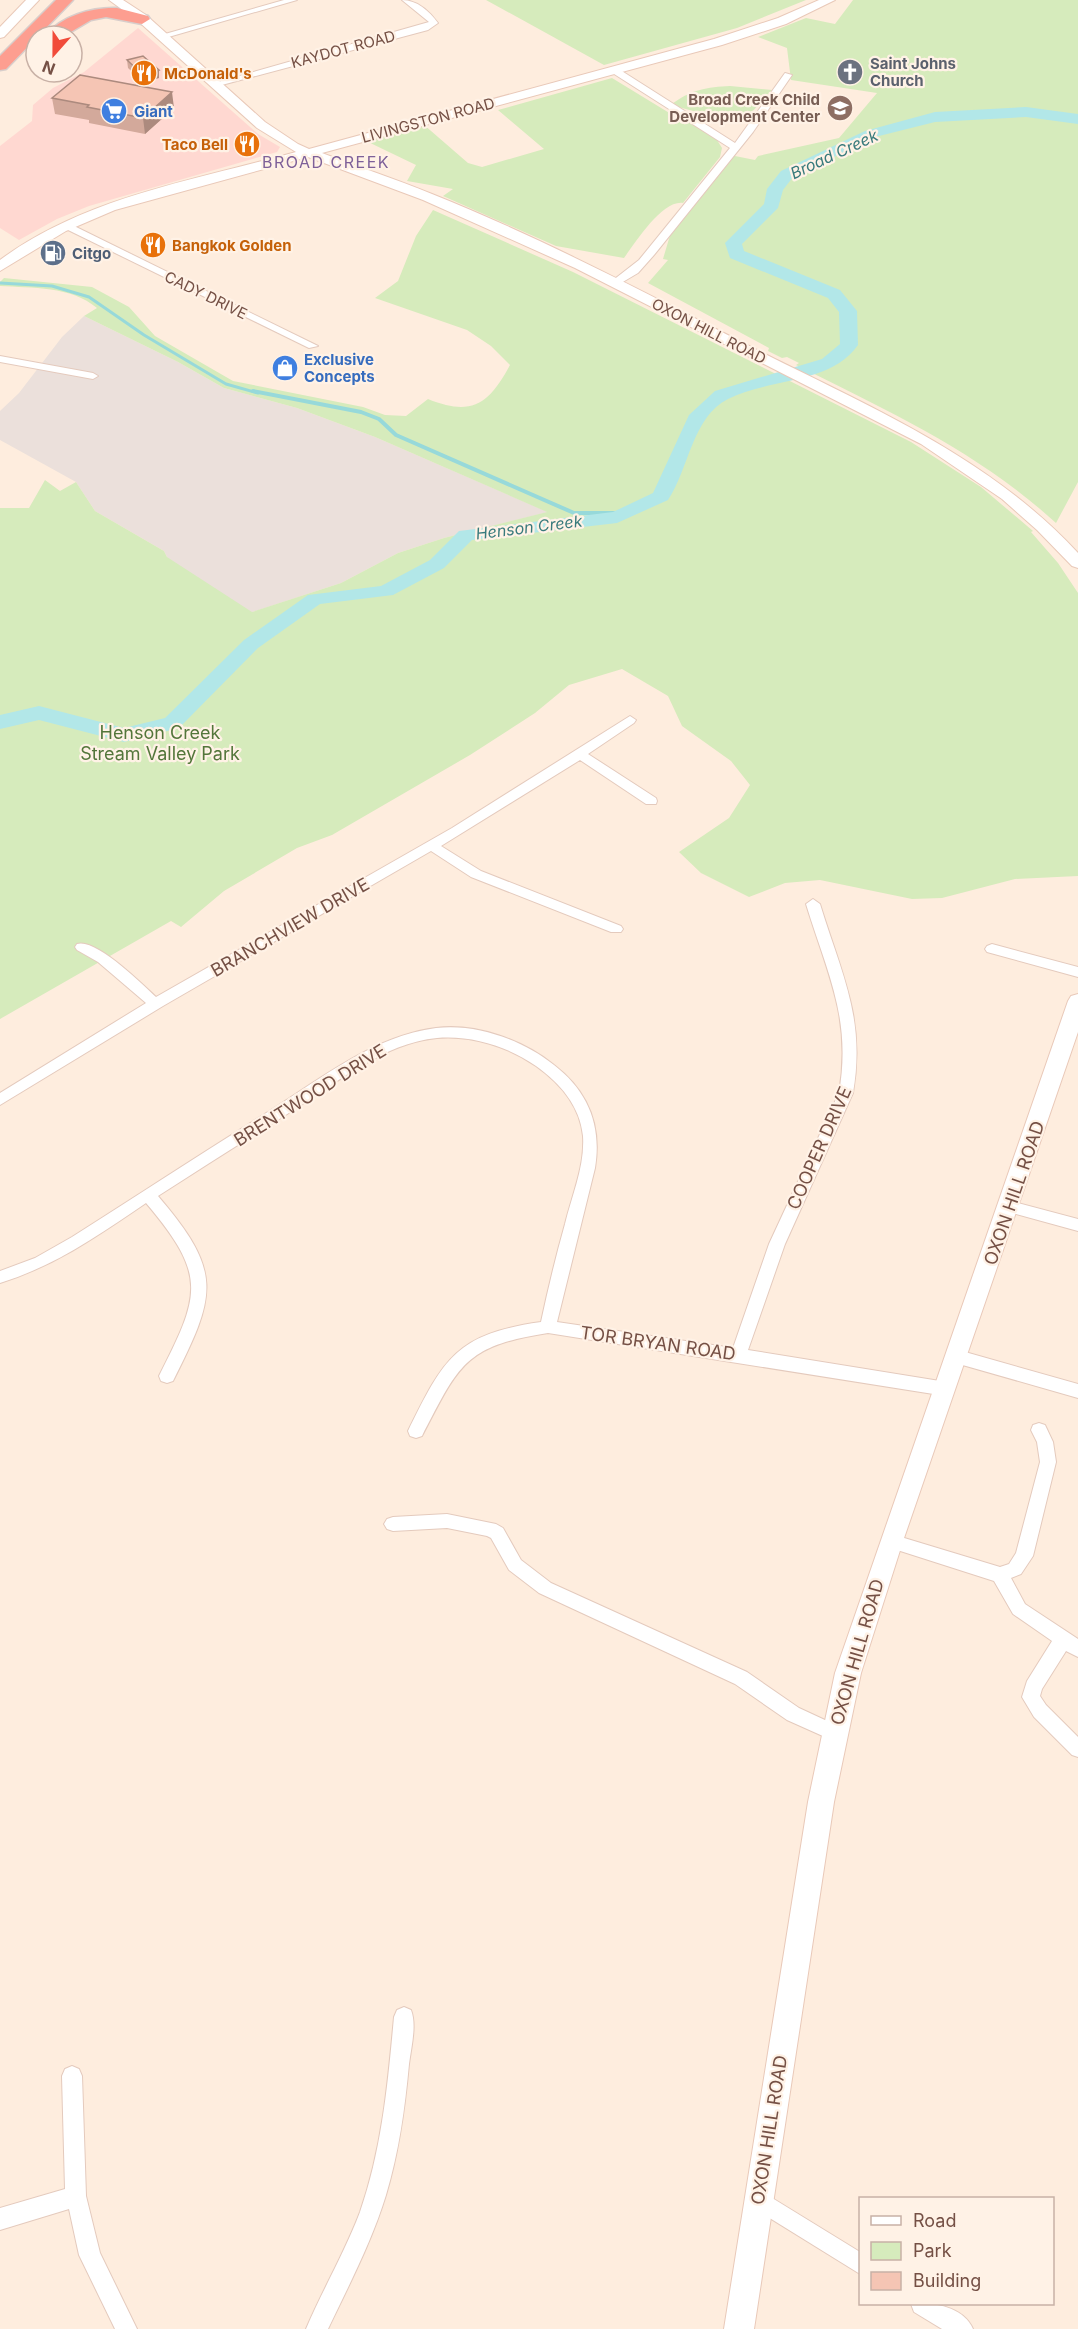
<svg xmlns="http://www.w3.org/2000/svg" width="1078" height="2329" viewBox="0 0 1078 2329" font-family="Inter,sans-serif">
<style>
.commercial{fill:#ffd8d1}
.industrial{fill:#ebe0db}
.green{fill:#d6ebbc}
.lines{fill:none;stroke-linecap:round;stroke-linejoin:round}
.stream-far1{stroke:#97d9da;stroke-width:3}
.stream{stroke:#97d9da;stroke-width:4}
.river{fill:#b2e7e8;fill-rule:evenodd}
.street-casing{stroke:#e4cabd;stroke-width:2}
.secondary-casing{stroke:#e9c9b9;stroke-width:2}
.highway-casing{stroke:#d8cecb;stroke-width:3}
.street{fill:#fff;fill-rule:evenodd}
.secondary{fill:#fff;fill-rule:evenodd}
.highway{fill:#fd9e90;fill-rule:evenodd}
.wall{fill:#d3a99b}
.shaded-wall{fill:#ac8a7e}
.building{fill:#f5c5b4;stroke:#ac8a7e;stroke-width:1.5}
.labels{text-anchor:middle;dominant-baseline:central;stroke-width:4.5;stroke-linejoin:round;paint-order:stroke}
.far-street-label{font-size:15px;fill:#755045;stroke:#fff2e6}
.far-worship-label{font-size:15px;font-weight:bold;fill:#5b616d;stroke:#fff2e6;text-anchor:start}
.far-food-label{font-size:15px;font-weight:bold;fill:#c56008;stroke:#fff2e6;text-anchor:start}
.far-education-label{font-size:15px;font-weight:bold;fill:#785e54;stroke:#fff2e6;text-anchor:end}
.far-shop-label{font-size:15px;font-weight:bold;fill:#366cbe;stroke:#fff2e6;text-anchor:start}
.far-service-label{font-size:15px;font-weight:bold;fill:#4e5e75;stroke:#fff2e6;text-anchor:start}
.far-water-label{font-size:16px;font-style:italic;fill:#387a7c;stroke:#fff2e6}
.far-neighbourhood-label{font-size:16px;letter-spacing:1.5px;fill:#7e6099;stroke:#fff2e6}
.park-label{font-size:18px;fill:#53763a;stroke:#fff2e6}
.street-label{font-size:18px;fill:#755045;stroke:#fff2e6}
</style>
<rect width="100%" height="100%" fill="#feedde"/>
<!-- commercial -->
<polygon class="commercial" points="138,28 258,134 280,147 277,152 89,206 57,219 19,240 0,228 0,146 32,121 33,105 53,88 84,72"/>
<!-- industrial -->
<polygon class="industrial" points="84,316 178,362 224,388 297,408 375,437 548,512 444,538 398,553 341,583 243,615 180,583 164,551 95,511 76,482 0,440 0,411 19,393 62,337"/>
<!-- green -->
<g class="green">
<polygon points="486,0 806,0 737,28 604,65"/>
<path d="M853,0h225v482l-22,41c-79,-72 -166,-111 -260,-158l3,-2 -12,-6 -5,1 -14,-7 1,-3 -121,-65 20,-23 -5,-1 8,-27 59,-77 25,5 3,-4 81,-18 38,-45 -86,-13 -4,-32 -29,-11 48,-19 29,6z"/>
<path d="M612,78l59,36 5,-1 41,27 5,8 -2,9 -37,46c-21,-3 -47,39 -59,55l-68,-12 -113,-50 10,-7 -46,-8 9,-16 -52,-25 59,-16 45,39 14,4 62,-18 -46,-39z"/>
<path d="M730,86l42,4 -31,34 -70,-19c18,-15 37,-18 59,-19z"/>
<path d="M433,210l140,62 338,170 70,45 52,44 -2,1 27,31 20,30v283l-63,3 -73,19 -30,1 -92,-19 -35,3 -36,14 -48,-24 -22,-21 50,-34 21,-33 -19,-24 -49,-35 -14,-30 -46,-27 -53,16 -34,28 -65,42 -138,80 -35,13 -73,43 -43,36 -10,-6 -171,98v-511h29l16,-28 15,11 16,-9 19,29 69,40 3,6 85,55 89,-29 57,-30 46,-15 103,-26 -172,-75 -78,-29 -73,-20 -46,-26 -94,-46 13,-8c-26,-22 -65,-20 -97,-22v-4l4,-4 88,9 37,20 26,29 78,45 130,26 22,8 21,1 22,-17c44,18 61,5 82,-34l-19,-19 -24,-16 -92,-32 23,-17 18,-45z"/>
</g>
<g class="lines">
<!-- stream-far1 -->
<polyline class="stream-far1" points="0,283 52,286 89,297 144,335 226,384 258,393"/>
<!-- stream -->
<polyline class="stream" points="253,391 361,412 379,419 396,435 574,513 625,513"/>
<!-- river -->
<path class="river" d="M1026,107l52,7v10l-52,-7 -91,5 -60,15 -82,40 -10,13 -5,18 -36,36 2,7 96,39 17,21 1,34c-28,40 -90,33 -130,54 -36,18 -39,70 -60,101l-51,23 -145,17 -28,28 -51,27 -73,9 -62,44 -79,80 -55,14 -85,-22 -39,9v-14l39,-9 85,22 41,-10 79,-78 64,-45 73,-9 49,-26 29,-29 154,-19 40,-19 36,-78 26,-24 107,-32 18,-15 -1,-32 -11,-14 -98,-40 -5,-15 39,-39 3,-15 14,-18 84,-40 70,-19z"/>
<defs>
<g id="street">
<polygon points="284,0 297,0 165,38 158,36"/>
<path d="M402,0c15,0 27,11 36,23l-10,7 -210,56 -7,-2 218,-62z"/>
<polygon points="611,68 617,68 735,143 785,73 792,75 753,132 654,255 638,273 616,286 612,285 612,281 639,260 730,148 611,72"/>
<polygon points="64,224 70,224 318,346 309,348 64,228"/>
<polygon points="0,356 93,373 98,376 93,379 0,362"/>
<path d="M630,716l6,4 -2,3 -46,31 68,44 1,3 -1,3h-10l-66,-44 -139,86 40,25 140,55 2,3 -2,3h-10l-140,-55 -40,-26 -268,155 -163,99v-12l146,-90 -48,-41 -21,-12 -2,-3 2,-3c19,-6 65,40 79,53l296,-169z"/>
<path d="M813,899l7,5c21,69 46,114 33,189l-68,151 -37,106 198,32 6,2 2,5 -2,5 -6,2 -398,-63c-84,13 -89,32 -126,103l-6,2 -6,-2 -2,-5c36,-73 48,-97 133,-109 7,-33 15,-66 24,-98 7,-29 20,-58 18,-88 -3,-30 -23,-53 -47,-70 -27,-19 -64,-31 -99,-28 -53,5 -101,45 -145,73 -45,28 -89,56 -134,85 65,76 59,98 15,185l-6,2 -6,-2 -2,-5c41,-81 49,-100 -13,-173 -47,32 -91,63 -146,80v-12l35,-13 37,-21c66,-42 132,-85 199,-127 51,-32 103,-74 165,-82 40,-5 87,12 118,37 34,26 48,61 41,103l-38,154 176,26 36,-104 70,-151c13,-75 -12,-120 -33,-189z"/>
<polygon points="992,944 1078,967 1078,977 987,952 985,949 987,946"/>
<polygon points="1010,1201 1078,1219 1078,1231 1005,1211 1002,1207 1005,1203"/>
<polygon points="958,1350 1078,1384 1078,1398 952,1362 950,1357 952,1352"/>
<polygon points="1039,1423 1045,1425 1053,1442 1056,1462 1033,1556 1021,1574 1011,1578 1025,1604 1078,1639 1078,1657 1066,1651 1042,1689 1040,1696 1046,1705 1078,1737 1078,1757 1072,1755 1034,1717 1022,1697 1027,1681 1052,1641 1013,1614 994,1581 891,1548 885,1546 882,1541 885,1536 891,1534 1000,1567 1009,1564 1016,1553 1040,1462 1037,1442 1031,1430 1033,1425"/>
<polygon points="447,1514 496,1524 503,1528 521,1560 551,1583 747,1672 799,1708 840,1727 843,1733 840,1739 834,1741 787,1720 735,1684 539,1593 509,1570 491,1538 487,1536 447,1528 393,1531 387,1529 384,1524 387,1519 393,1517"/>
<path d="M404,2007l7,3c6,15 0,38 -2,54 -4,44 -10,88 -23,131 -14,46 -37,90 -58,134h-22c17,-40 39,-77 54,-117 22,-63 28,-129 34,-195l3,-7z"/>
<polygon points="72,2066 79,2069 82,2076 86,2196 100,2253 137,2329 115,2329 79,2255 69,2209 0,2230 0,2208 65,2189 62,2076 65,2069"/>
<polygon points="759,2190 860,2252 860,2274 752,2207 749,2200 752,2193"/>
<path d="M911,2304c21,-2 52,2 62,25h-31l-28,-17z"/>
</g>
<g id="secondary">
<polygon points="26,0 39,0 4,37 0,38 0,27"/>
<path d="M109,0h14l23,15 119,107 33,22 11,5 405,-110 64,-21 41,-18h16l-49,24 -64,21 -400,108c37,14 74,26 110,41 115,46 225,105 335,161 112,56 225,105 311,198v15l-6,-2 -35,-36 -35,-31 -81,-55 -346,-176 -152,-68 -115,-43 -193,53 -49,21 -66,40v-11c85,-63 195,-80 296,-108l-39,-24 -119,-107z"/>
<polygon points="1078,994 1078,1032 903,1541 861,1673 834,1802 754,2329 724,2329 808,1802 835,1673 1068,1001 1071,996"/>
</g>
<g id="highway">
<polygon points="56,0 73,0 6,69 0,70 0,56"/>
<path d="M117,8l31,8 2,3 -8,5 -36,-7 -15,3 -27,16h-19c16,-20 47,-29 72,-28z"/>
</g>
</defs>
<!-- street casing -->
<use href="#street" class="street-casing"/>
<!-- secondary casing -->
<use href="#secondary" class="secondary-casing"/>
<!-- highway casing -->
<use href="#highway" class="highway-casing"/>
<!-- street -->
<use href="#street" class="street"/>
<!-- secondary -->
<use href="#secondary" class="secondary"/>
<!-- highway -->
<use href="#highway" class="highway"/>
</g>
<!-- wall -->
<g class="wall">
<polygon points="127,60 159,70 159,78 143,82 128,68"/>
<polygon points="52,98 174,108 145,134 89,123 89,120 55,114"/>
</g>
<!-- shaded-wall -->
<g class="shaded-wall">
<polygon points="159,70 159,78 143,82 142,74"/>
<polygon points="172,92 174,108 145,134 143,118"/>
</g>
<!-- building -->
<g class="building">
<polygon points="143,56 159,70 142,74 127,60"/>
<polygon points="80,75 172,92 143,118 87,107 89,105 52,98"/>
</g>
<!-- icons -->
<defs>
<symbol id="church-disc" viewBox="-11 -11 22 22"><circle r="9.5" fill="#6b7280" stroke="#fff2e6"/><path d="M-1.2-6h2.4v3.5h3.3v2.4h-3.3V6h-2.4V-.1h-3.3v-2.4h3.3Z" fill="#fff"/></symbol>
<symbol id="restaurant-disc" viewBox="-11 -11 22 22"><circle r="9.5" fill="#e8710a" stroke="#fff2e6"/><path d="M-5-6h1v4h1v-4h1v4h1v-4h1v5L-1.5 .5V6h-2V.5L-5-1ZM5-6V6H3V1.5H1.5Q1.5-4 5-6Z" fill="#fff"/></symbol>
<symbol id="school-disc" viewBox="-11 -11 22 22"><circle r="9.5" fill="#8d6e63" stroke="#fff2e6"/><path d="M0-5L7-2L0 1L-7-2ZM-4 1L0 2.5L4 1V4Q0 6-4 4Z" fill="#fff"/></symbol>
<symbol id="supermarket-disc" viewBox="-11 -11 22 22"><circle r="9.5" fill="#3f7fe0" stroke="#fff2e6"/><path d="M-6-5.5h2.5l.6 2H6L4.5 2H-2.5L-4.4-4H-6ZM-1.5 3.2a1.3 1.3 0 1 0 .1 0ZM3 3.2a1.3 1.3 0 1 0 .1 0Z" fill="#fff"/></symbol>
<symbol id="fuel-disc" viewBox="-11 -11 22 22"><circle r="9.5" fill="#5c6f8a" stroke="#fff2e6"/><path d="M-5.5-6h7V0h2V4h1.3V-2.5L3-4.5l.8-.8L6-3V5H2.5V1h-1V6h-7ZM-4.2-4.7v3.2H.2V-4.7Z" fill="#fff"/></symbol>
<symbol id="shop-disc" viewBox="-11 -11 22 22"><circle r="9.5" fill="#3f7fe0" stroke="#fff2e6"/><path d="M-5-2.5h2.3a2.7 3.5 0 0 1 5.4 0H5L5.5 6h-11ZM-1.5-2.5h3a1.5 2.3 0 0 0-3 0Z" fill="#fff"/></symbol>
</defs>
<g fill-rule="evenodd">
<use href="#church-disc" x="835" y="57" width="30" height="30"/>
<use href="#restaurant-disc" x="129" y="58" width="30" height="30"/>
<use href="#school-disc" x="825" y="93" width="30" height="30"/>
<use href="#supermarket-disc" x="99" y="96" width="30" height="30"/>
<use href="#restaurant-disc" x="232" y="129" width="30" height="30"/>
<use href="#restaurant-disc" x="138" y="230" width="30" height="30"/>
<use href="#fuel-disc" x="38" y="238" width="30" height="30"/>
<use href="#shop-disc" x="270" y="353" width="30" height="30"/>
</g>
<g class="labels">
<!-- far-street labels -->
<g class="far-street-label">
<text transform="translate(343 49) rotate(-15)">KAYDOT ROAD</text>
<text transform="translate(428 120) rotate(-15)">LIVINGSTON ROAD</text>
<text transform="translate(206 295) rotate(26)">CADY DRIVE</text>
<text transform="translate(709 331) rotate(27)">OXON HILL ROAD</text>
</g>
<!-- far-worship labels -->
<g class="far-worship-label">
<text x="870" y="63">Saint Johns<tspan x="870" dy="17">Church</tspan></text>
</g>
<!-- far-food labels -->
<g class="far-food-label">
<text x="164" y="73">McDonald's</text>
<text x="228" y="144" text-anchor="end">Taco Bell</text>
<text x="172" y="245">Bangkok Golden</text>
</g>
<!-- far-education labels -->
<g class="far-education-label">
<text x="820" y="99">Broad Creek Child<tspan x="820" dy="17">Development Center</tspan></text>
</g>
<!-- far-shop labels -->
<g class="far-shop-label">
<text x="134" y="111">Giant</text>
<text x="304" y="359">Exclusive<tspan x="304" dy="17">Concepts</tspan></text>
</g>
<!-- far-service labels -->
<g class="far-service-label">
<text x="72" y="253">Citgo</text>
</g>
<!-- far-water labels -->
<g class="far-water-label">
<text transform="translate(834 154) rotate(-25)">Broad Creek</text>
<text transform="translate(529 527) rotate(-7)">Henson Creek</text>
</g>
<!-- far-neighbourhood labels -->
<g class="far-neighbourhood-label">
<text x="326" y="162">BROAD CREEK</text>
</g>
<!-- park labels -->
<g class="park-label">
<text x="160" y="732">Henson Creek<tspan x="160" dy="21">Stream Valley Park</tspan></text>
</g>
<!-- street labels -->
<g class="street-label">
<text transform="translate(290 927) rotate(-30)">BRANCHVIEW DRIVE</text>
<text transform="translate(310 1095) rotate(-32)">BRENTWOOD DRIVE</text>
<text transform="translate(819 1148) rotate(-66)">COOPER DRIVE</text>
<text transform="translate(1014 1193) rotate(-71)">OXON HILL ROAD</text>
<text transform="translate(658 1343) rotate(8)">TOR BRYAN ROAD</text>
<text transform="translate(857 1652) rotate(-74)">OXON HILL ROAD</text>
<text transform="translate(769 2130) rotate(-81)">OXON HILL ROAD</text>
</g>
</g>
<!-- legend -->
<rect x="859" y="2197" width="195" height="108" fill="#fff2e6" stroke="#c8b1a6" stroke-width="1.5"/>
<rect x="871" y="2216" width="30" height="9" fill="#ffffff" stroke="#c8b1a6" stroke-width="1.5"/>
<text x="913" y="2227" font-size="18" fill="#755045">Road</text>
<rect x="871" y="2242" width="30" height="18" fill="#d6ebbc" stroke="#c8b1a6" stroke-width="1.5"/>
<text x="913" y="2257" font-size="18" fill="#755045">Park</text>
<rect x="871" y="2272" width="30" height="18" fill="#f5c5b4" stroke="#c8b1a6" stroke-width="1.5"/>
<text x="913" y="2287" font-size="18" fill="#755045">Building</text>
<!-- north arrow -->
<g transform="translate(54 54) rotate(201)"><circle r="28" fill="#fff2e6" stroke="#c8b1a6" stroke-width="1.5"/>
<path d="M0-4.5L10 22L0 15L-10 22Z" fill="#f14b3a"/>
<text y="-9" font-size="16" font-weight="bold" text-anchor="middle" fill="#755045">N</text>
</g>
</svg>
